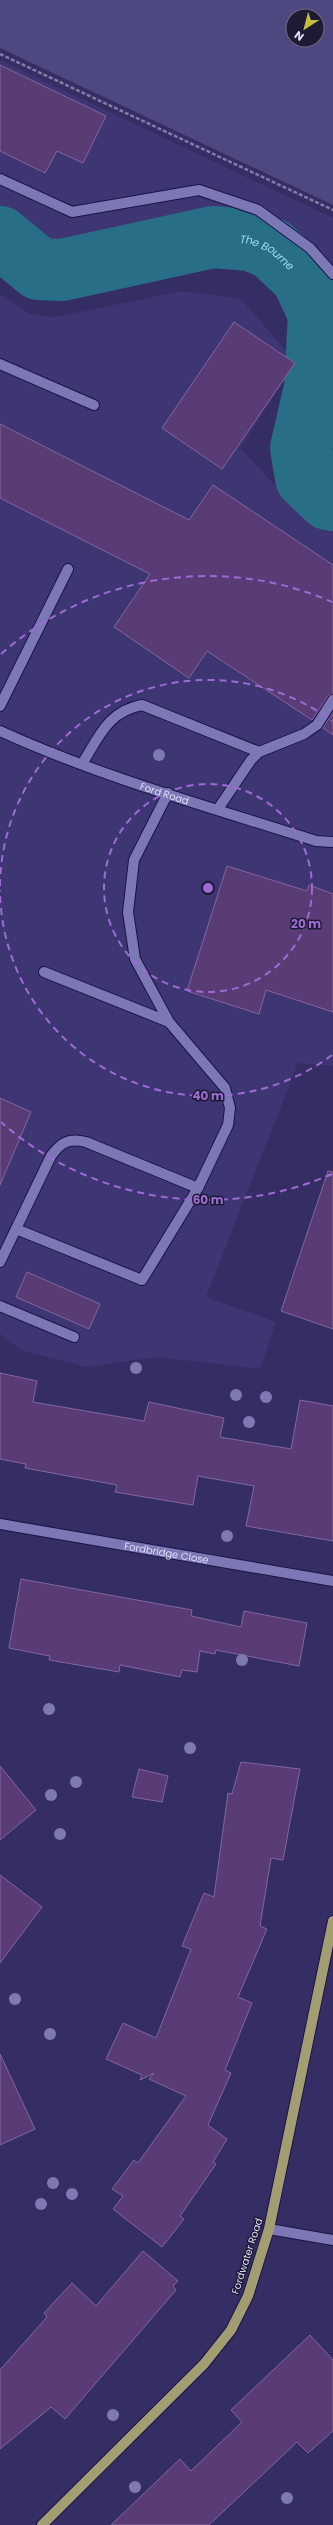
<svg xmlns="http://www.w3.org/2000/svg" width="333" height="2525" viewBox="0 0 333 2525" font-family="Poppins,sans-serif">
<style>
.built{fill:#3d3673}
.green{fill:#4d4980;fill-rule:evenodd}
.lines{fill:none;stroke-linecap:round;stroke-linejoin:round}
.river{stroke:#296e87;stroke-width:62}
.building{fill:#593c76;stroke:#8266a0}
.minor-casing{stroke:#1d1347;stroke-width:12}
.major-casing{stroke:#1d1347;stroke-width:12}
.path{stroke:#807da7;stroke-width:2.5;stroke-dasharray:4 2;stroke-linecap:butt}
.minor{stroke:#7b78b5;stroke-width:10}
.major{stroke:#a39d72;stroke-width:10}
.tree{fill:#7e7ab1}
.ring{fill:none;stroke:#9e6bd4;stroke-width:2;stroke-dasharray:7 5}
.labels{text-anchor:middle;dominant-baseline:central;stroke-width:3;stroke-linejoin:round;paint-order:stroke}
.street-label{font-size:10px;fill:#dfdffa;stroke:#1d1b33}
.water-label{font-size:11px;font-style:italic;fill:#98dbf6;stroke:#1d1b33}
.centre{fill:#9e6bd4;stroke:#1d1b33;stroke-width:2}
.ring-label{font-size:12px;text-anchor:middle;font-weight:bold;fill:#9e6bd4;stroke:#1d1b33;stroke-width:3;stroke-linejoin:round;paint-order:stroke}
</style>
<rect width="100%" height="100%" fill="#342e64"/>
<!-- built -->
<g class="built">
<polygon points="0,60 333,218 333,308 320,273 285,238 239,222 204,222 165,229 92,254 46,258 20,244 0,224"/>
<polygon points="182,291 241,299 296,362 240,448 294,505 324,531 333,529 333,1066 298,1063 206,1297 276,1322 260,1369 157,1357 86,1367 23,1351 0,1334 0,294 30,314 55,317"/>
<polygon points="333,419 333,476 328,469 329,431"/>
</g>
<!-- green -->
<path class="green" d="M0,0h333v205l-333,-157zM293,16h24v24h-24z"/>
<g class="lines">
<!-- river -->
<path class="river" id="s1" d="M0,237l39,32 23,1 151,-33 38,3 21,9 30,28 17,37 -4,74 -14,60 5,30 22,21 5,1"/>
</g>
<!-- building -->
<g class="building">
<polygon points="0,65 106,116 83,163 57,151 45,173 0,151"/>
<polygon points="234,322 295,363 222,469 162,428"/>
<polygon points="0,424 189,520 213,485 333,565 333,694 328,696 312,720 207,651 189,678 114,627 150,574 0,498"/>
<polygon points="333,712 333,735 323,728"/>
<polygon points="227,866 307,891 309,885 333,894 333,1012 266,990 259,1014 187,991"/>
<polygon points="0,1098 31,1112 0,1185"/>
<polygon points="328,1171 333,1172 333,1329 281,1311"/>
<polygon points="27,1272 100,1304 89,1329 16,1297"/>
<polygon points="0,1373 37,1381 33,1402 144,1421 149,1402 224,1418 220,1437 291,1449 300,1400 333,1406 333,1541 246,1526 254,1486 198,1476 193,1505 115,1492 117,1485 25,1468 26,1464 0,1459"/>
<polygon points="21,1579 192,1610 191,1616 241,1627 244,1611 307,1623 299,1666 216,1650 215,1654 200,1651 197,1672 182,1670 180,1677 120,1665 119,1672 49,1660 50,1656 9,1648"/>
<polygon points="241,1762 300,1769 283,1860 271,1858 260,1926 267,1929 238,1997 252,2003 225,2070 231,2073 208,2125 227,2139 213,2162 216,2164 180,2216 184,2219 162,2247 113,2209 123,2196 112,2189 134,2160 138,2163 186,2096 149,2079 154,2073 140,2080 142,2075 106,2059 123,2023 156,2038 191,1949 182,1946 204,1893 214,1897 228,1793 232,1794"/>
<polygon points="0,1766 36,1810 0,1840"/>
<polygon points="139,1769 168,1776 162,1802 132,1797"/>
<polygon points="0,1875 42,1907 0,1963"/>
<polygon points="0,2054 35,2129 0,2145"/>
<polygon points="143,2251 178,2281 173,2286 176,2290 65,2419 51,2407 0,2449 0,2370 47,2317 44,2313 72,2283 96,2306"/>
<polygon points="310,2335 333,2360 333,2431 308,2453 297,2442 209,2525 111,2525 180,2459 191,2471 242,2422 231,2410"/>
</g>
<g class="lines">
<defs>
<g id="minor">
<polyline points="0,179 72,212 199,190 258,210 310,248 333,274"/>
<polyline points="0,364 94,405"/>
<polyline points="0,706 68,569"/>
<path id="s2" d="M0,731c101,46 210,76 316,110l17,1"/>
<path d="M82,764c17,-27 26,-53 60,-59l117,47"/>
<polyline points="218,809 251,760 259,752 304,734 317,725 333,700"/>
<polyline points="44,972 169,1022"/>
<polyline points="16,1229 142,1280 198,1188 228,1125 230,1108 225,1088 169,1022 135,959 128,912 134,860 168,793"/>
<path d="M0,1262l51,-106c10,-14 18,-18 35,-14l112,46"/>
<polyline points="0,1306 74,1337"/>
<path id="s3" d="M0,1524l333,57"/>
<polyline points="269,2229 333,2240"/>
</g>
<polyline id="major" points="42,2525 204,2364 231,2330 248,2296 269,2229 333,1921"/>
</defs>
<!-- minor casing -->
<use href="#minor" class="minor-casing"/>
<!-- major casing -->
<use href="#major" class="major-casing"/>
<!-- path -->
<polyline class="path" points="0,54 333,210"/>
<!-- minor -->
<use href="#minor" class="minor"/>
<!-- major -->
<use href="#major" class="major"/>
</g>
<!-- trees -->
<g class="tree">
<circle cx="159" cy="755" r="6"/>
<circle cx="136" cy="1368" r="6"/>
<circle cx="236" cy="1395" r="6"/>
<circle cx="266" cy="1397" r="6"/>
<circle cx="249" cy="1422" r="6"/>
<circle cx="227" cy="1536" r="6"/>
<circle cx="242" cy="1660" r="6"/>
<circle cx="49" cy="1709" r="6"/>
<circle cx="190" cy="1748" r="6"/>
<circle cx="76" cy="1782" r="6"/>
<circle cx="51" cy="1795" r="6"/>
<circle cx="60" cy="1834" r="6"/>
<circle cx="15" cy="1999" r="6"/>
<circle cx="50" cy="2034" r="6"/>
<circle cx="53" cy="2183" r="6"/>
<circle cx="72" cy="2194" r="6"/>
<circle cx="41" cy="2204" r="6"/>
<circle cx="113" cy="2415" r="6"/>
<circle cx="135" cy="2487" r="6"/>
<circle cx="287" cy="2498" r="6"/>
</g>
<!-- distance rings -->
<g class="ring">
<circle cx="208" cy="888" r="104"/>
<path d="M332 1055A208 208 0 0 1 0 890M0 886A208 208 0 0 1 332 721"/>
<path d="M332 1174A312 312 0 0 1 1 1122M1 654A312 312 0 0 1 332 602"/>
</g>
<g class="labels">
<!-- street labels -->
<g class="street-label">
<text stroke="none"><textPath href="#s2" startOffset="176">Ford Road</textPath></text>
<text stroke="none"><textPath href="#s3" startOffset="169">Fordbridge Close</textPath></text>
<text transform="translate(247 2256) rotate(-72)">Fordwater Road</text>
</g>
<!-- water labels -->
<g class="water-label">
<text stroke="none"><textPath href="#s1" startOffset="286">The Bourne</textPath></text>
</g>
</g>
<circle cx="208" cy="888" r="6" class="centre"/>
<g class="ring-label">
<text x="306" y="928">20 m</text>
<text x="208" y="1100">40 m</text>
<text x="208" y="1204">60 m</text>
</g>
<!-- north arrow -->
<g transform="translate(305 28) rotate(216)"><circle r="19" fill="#1d1b33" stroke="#6b6983"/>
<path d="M0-3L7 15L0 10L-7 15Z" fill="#c4bc3d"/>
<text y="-6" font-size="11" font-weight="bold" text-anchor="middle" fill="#dfdffa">N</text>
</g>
</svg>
